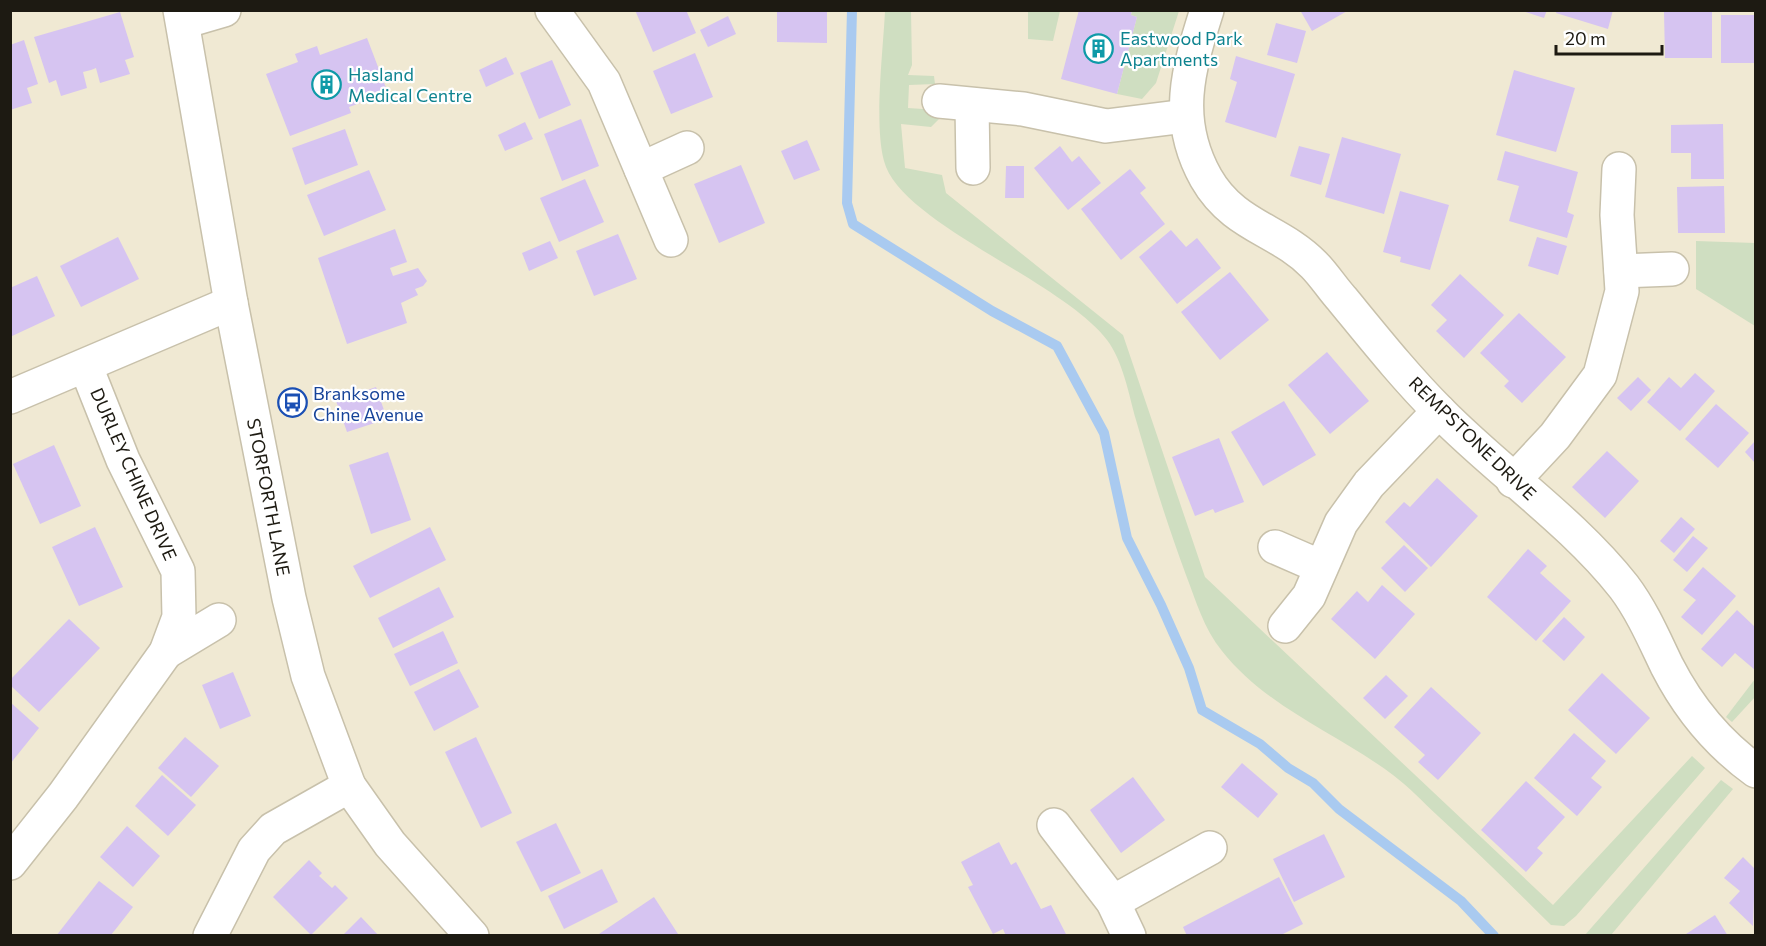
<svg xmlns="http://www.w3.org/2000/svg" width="1766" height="946" viewBox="0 0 1766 946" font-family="Commissioner,sans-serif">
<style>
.green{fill:#cfdec1}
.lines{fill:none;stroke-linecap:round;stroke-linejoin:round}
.stream{stroke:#a9caf0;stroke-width:10}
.building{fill:#d6c4f1}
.minor-casing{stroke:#c8c1ab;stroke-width:36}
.minor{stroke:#fff;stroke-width:33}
.labels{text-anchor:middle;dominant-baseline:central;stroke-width:4.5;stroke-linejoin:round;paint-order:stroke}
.culture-label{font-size:18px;fill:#0d838f;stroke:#fff;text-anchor:start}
.transit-label{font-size:18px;fill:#164399;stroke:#fff;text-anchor:start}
.street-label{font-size:18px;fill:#1d1a12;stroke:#fff}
</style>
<rect width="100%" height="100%" fill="#f0e9d3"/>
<!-- green -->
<g class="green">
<path d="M885,11h26l1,54 -4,10 26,1 1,8 -26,1 -1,23 15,1 17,9 -9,9 -30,-3 4,44 37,7 4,18 177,142 82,242 348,328 139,-149 13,12 -129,148 -12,10 -13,-1c-37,-37 -75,-74 -113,-109 -15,-14 -29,-29 -45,-41 -56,-42 -126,-67 -171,-124 -18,-22 -26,-50 -36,-76 -19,-51 -35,-103 -50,-155 -7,-25 -13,-59 -29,-80 -46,-60 -207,-117 -223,-179 -10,-37 -1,-109 1,-150z"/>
<polygon points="1028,11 1060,11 1053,41 1028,39"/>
<polygon points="1132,11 1179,11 1156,83 1142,99 1117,94 1137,17 1131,15"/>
<polygon points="1696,241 1755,243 1755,326 1696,289"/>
<polygon points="1755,679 1755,697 1732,722 1726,717"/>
<polygon points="1721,780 1733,789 1611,935 1585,935"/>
</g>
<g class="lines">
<!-- stream -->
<polyline class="stream" points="852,10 847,203 853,224 992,311 1057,346 1104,433 1127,538 1161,605 1189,668 1202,710 1260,744 1288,768 1313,783 1339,809 1461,901 1494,936"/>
</g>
<!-- building -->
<g class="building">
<polygon points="635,10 686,10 696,33 653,52"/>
<polygon points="777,10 827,10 827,43 777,42"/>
<polygon points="1079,10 1132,10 1131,15 1137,17 1117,94 1061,79"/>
<polygon points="1300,10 1349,10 1312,31"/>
<polygon points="1519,10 1547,10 1544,18"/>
<polygon points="1557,10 1613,10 1608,29 1556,13"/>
<polygon points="1694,10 1712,10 1712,58 1665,58 1664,12"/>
<polygon points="120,12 134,57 125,60 130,74 100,83 96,68 91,70 83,72 87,88 61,96 56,80 49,83 34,37"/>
<rect x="1721" y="15" width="34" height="48"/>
<polygon points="728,16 736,34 708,47 700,30"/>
<polygon points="1276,23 1306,31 1297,63 1267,55"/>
<polygon points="367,38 388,93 349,107 351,113 290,136 266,74 298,62 295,54 317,46 320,55"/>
<polygon points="24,40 38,84 27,88 32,103 10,110 10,45"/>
<polygon points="695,53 713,97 671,114 653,71"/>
<polygon points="1236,56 1295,74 1276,138 1225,122 1237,82 1230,79"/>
<polygon points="506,57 514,74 486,87 479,70"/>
<polygon points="552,60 571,105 539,119 520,73"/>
<polygon points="1514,70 1575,88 1556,152 1496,135"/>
<polygon points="581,119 599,166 562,181 544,134"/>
<polygon points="525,122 533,139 505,151 498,135"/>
<polygon points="1723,124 1724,179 1691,179 1691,153 1671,153 1671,125"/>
<polygon points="345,129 358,165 305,185 292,148"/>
<polygon points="1342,137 1401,154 1384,214 1325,197"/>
<polygon points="807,140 820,170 794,180 781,151"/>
<polygon points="1060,146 1072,162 1079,156 1101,183 1068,210 1034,168"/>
<polygon points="1299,146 1330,154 1321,185 1290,176"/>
<polygon points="1505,151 1578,172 1567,212 1574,215 1567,238 1509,221 1519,186 1497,180"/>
<polygon points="741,165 765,223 719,243 694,184"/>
<polygon points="1006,166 1024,166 1024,198 1005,198"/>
<polygon points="1130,169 1146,188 1140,193 1165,224 1121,260 1081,209"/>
<polygon points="369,170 386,210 324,236 307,195"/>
<polygon points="585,179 604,222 559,242 540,198"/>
<polygon points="1724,186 1725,233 1678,233 1677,187"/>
<polygon points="1400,191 1449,205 1430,270 1400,262 1401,257 1383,252"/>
<polygon points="395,229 407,262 390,268 393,276 418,268 427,281 423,286 415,289 418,295 401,303 407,323 347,344 318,258"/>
<polygon points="1171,230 1186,247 1197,238 1221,268 1177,304 1139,257"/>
<polygon points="618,234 637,279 594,296 576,251"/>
<polygon points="118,237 139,279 81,307 60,266"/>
<polygon points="1537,237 1567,246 1558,275 1528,266"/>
<polygon points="550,241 558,258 529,271 522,253"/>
<polygon points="1230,272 1269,320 1220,360 1181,312"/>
<polygon points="1460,274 1504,315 1464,358 1436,331 1447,320 1431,305"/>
<polygon points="37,276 55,316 10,337 10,288"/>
<polygon points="1519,313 1566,357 1522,403 1504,386 1509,381 1480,353"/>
<polygon points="1327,352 1369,401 1330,434 1288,385"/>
<polygon points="1695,373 1715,391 1680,431 1647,402 1669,377 1681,388"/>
<polygon points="1638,377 1651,390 1631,411 1617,398"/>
<polygon points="376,387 387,419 347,432 336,401"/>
<polygon points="1284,401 1316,455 1263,486 1231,432"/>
<polygon points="1716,404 1749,433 1718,468 1685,439"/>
<polygon points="1219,438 1244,502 1215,513 1213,509 1195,516 1172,457"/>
<polygon points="1755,441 1755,463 1745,452"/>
<polygon points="54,445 81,506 40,524 13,464"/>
<polygon points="1607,451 1639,481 1605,518 1572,487"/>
<polygon points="388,452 411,520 371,534 349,465"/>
<polygon points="1437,478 1478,516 1431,567 1385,522 1404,502 1410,507"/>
<polygon points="1681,517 1695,529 1674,553 1660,541"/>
<polygon points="95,527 123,587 79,606 52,547"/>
<polygon points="430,527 446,560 370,598 353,566"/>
<polygon points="1693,536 1708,548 1687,572 1673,560"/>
<polygon points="1404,545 1428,568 1405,592 1381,568"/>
<polygon points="1528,549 1547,566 1540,573 1571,601 1536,641 1487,597"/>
<polygon points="1703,567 1736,596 1702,635 1681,617 1696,600 1683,590"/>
<polygon points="1382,585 1415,614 1375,659 1331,619 1357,591 1368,602"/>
<polygon points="439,587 454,617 393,648 378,618"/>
<polygon points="1737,610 1755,627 1755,670 1735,653 1722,667 1701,649"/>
<polygon points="1564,617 1585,637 1564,661 1542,641"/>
<polygon points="69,619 100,648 39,712 10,685 10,680"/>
<polygon points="443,631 458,663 410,686 394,654"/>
<polygon points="459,669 479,707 434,731 414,692"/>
<polygon points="233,672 251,716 220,729 202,685"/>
<polygon points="1602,673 1650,718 1616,754 1568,710"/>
<polygon points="1386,675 1408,696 1385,719 1363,698"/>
<polygon points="1431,687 1481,733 1438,780 1418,762 1425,755 1394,727"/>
<polygon points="10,702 39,728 10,764"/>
<polygon points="1574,733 1606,761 1591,778 1602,787 1577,816 1534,778"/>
<polygon points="185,737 219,766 191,797 158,768"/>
<polygon points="476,737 512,813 481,828 445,752"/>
<polygon points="1242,763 1278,794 1258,818 1221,787"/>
<polygon points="162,775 196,805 168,836 135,806"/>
<polygon points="1133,777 1165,820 1121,853 1090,810"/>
<polygon points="1526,781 1565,817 1537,848 1543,853 1526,872 1481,830"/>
<polygon points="556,823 581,873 541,892 516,842"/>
<polygon points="127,826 160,856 133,887 100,857"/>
<polygon points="1324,834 1345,877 1294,902 1273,859"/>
<polygon points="999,842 1011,865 1016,862 1041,909 1051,905 1067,936 1006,936 1003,929 993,934 968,887 973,885 961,862"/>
<polygon points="1743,857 1755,869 1753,926 1729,903 1740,891 1724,878"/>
<polygon points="309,860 322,873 319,876 332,888 335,885 348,898 311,935 273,897"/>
<polygon points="602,869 618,902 564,929 548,896"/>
<polygon points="1279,877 1303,924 1279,936 1187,936 1183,927"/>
<polygon points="99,881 133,907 115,930 110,936 56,936"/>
<polygon points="654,897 678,934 596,936"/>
<polygon points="1715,915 1728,936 1683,936"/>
<polygon points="361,917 379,936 342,936"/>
</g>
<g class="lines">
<defs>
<g id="minor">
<polyline points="180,10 231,303 289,598 308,676 349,786 390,844 472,936"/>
<polyline points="552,10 604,82 671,240"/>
<path d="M1207,10c-19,60 -34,109 -1,168 28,49 73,51 108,87 10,10 18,23 28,34 32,39 63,78 98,113 58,59 133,110 184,175 18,24 30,52 43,79 22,43 50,77 89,105"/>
<polyline points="183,22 224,10"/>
<polyline points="939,101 1023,109 1106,126 1186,116"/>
<polyline points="972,105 973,168"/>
<polyline points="641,169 687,148"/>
<polyline points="1621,271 1672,269"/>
<polyline points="10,397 231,303"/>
<polyline points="1513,481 1555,436 1600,375 1622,291 1617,215 1619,169"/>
<polyline points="1275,547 1321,567"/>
<polyline points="1285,626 1309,596 1341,523 1369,484 1439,411"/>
<polyline points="166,652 219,620"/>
<polyline points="1054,825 1113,902 1129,936"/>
<polyline points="10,863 63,796 166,652 179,617 178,571 123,460 86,367"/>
<polyline points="1113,902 1210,848"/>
<polyline points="210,936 254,850 273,829 349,786"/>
</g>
</defs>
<!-- minor casing -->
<use href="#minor" class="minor-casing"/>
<!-- minor -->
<use href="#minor" class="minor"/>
</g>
<!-- icons -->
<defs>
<symbol id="building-ring" viewBox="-11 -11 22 22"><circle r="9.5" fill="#fff" stroke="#0f9aa8" stroke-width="1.5"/><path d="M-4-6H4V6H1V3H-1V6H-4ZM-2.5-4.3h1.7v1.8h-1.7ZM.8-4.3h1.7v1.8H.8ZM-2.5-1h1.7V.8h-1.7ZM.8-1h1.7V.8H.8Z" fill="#0f9aa8"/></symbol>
<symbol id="bus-ring" viewBox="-11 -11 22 22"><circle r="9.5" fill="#fff" stroke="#1a4fb4" stroke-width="1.5"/><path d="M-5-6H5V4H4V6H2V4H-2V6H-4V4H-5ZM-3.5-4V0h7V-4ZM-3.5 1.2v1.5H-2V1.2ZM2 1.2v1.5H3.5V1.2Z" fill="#1a4fb4"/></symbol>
</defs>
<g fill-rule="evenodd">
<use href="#building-ring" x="1082" y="32" width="33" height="33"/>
<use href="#building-ring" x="310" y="68" width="33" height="33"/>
<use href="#bus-ring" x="276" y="386" width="33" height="33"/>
</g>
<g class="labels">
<!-- culture labels -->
<g class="culture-label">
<text x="1120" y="38">Eastwood Park<tspan x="1120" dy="21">Apartments</tspan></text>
<text x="348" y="74">Hasland<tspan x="348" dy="21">Medical Centre</tspan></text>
</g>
<!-- transit labels -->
<g class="transit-label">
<text x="313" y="393">Branksome<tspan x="313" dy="21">Chine Avenue</tspan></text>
</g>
<!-- street labels -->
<g class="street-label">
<text transform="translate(1473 438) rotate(44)">REMPSTONE DRIVE</text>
<text transform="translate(134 474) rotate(66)">DURLEY CHINE DRIVE</text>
<text transform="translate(269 497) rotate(79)">STORFORTH LANE</text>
</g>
</g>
<!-- border -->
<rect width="1766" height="946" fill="none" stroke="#1d1a12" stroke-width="24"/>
<!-- scale -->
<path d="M1556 45v9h106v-9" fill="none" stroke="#1d1a12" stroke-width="3"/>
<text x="1565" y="45" font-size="18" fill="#1d1a12" stroke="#ffffff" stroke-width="4.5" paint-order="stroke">20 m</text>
</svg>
